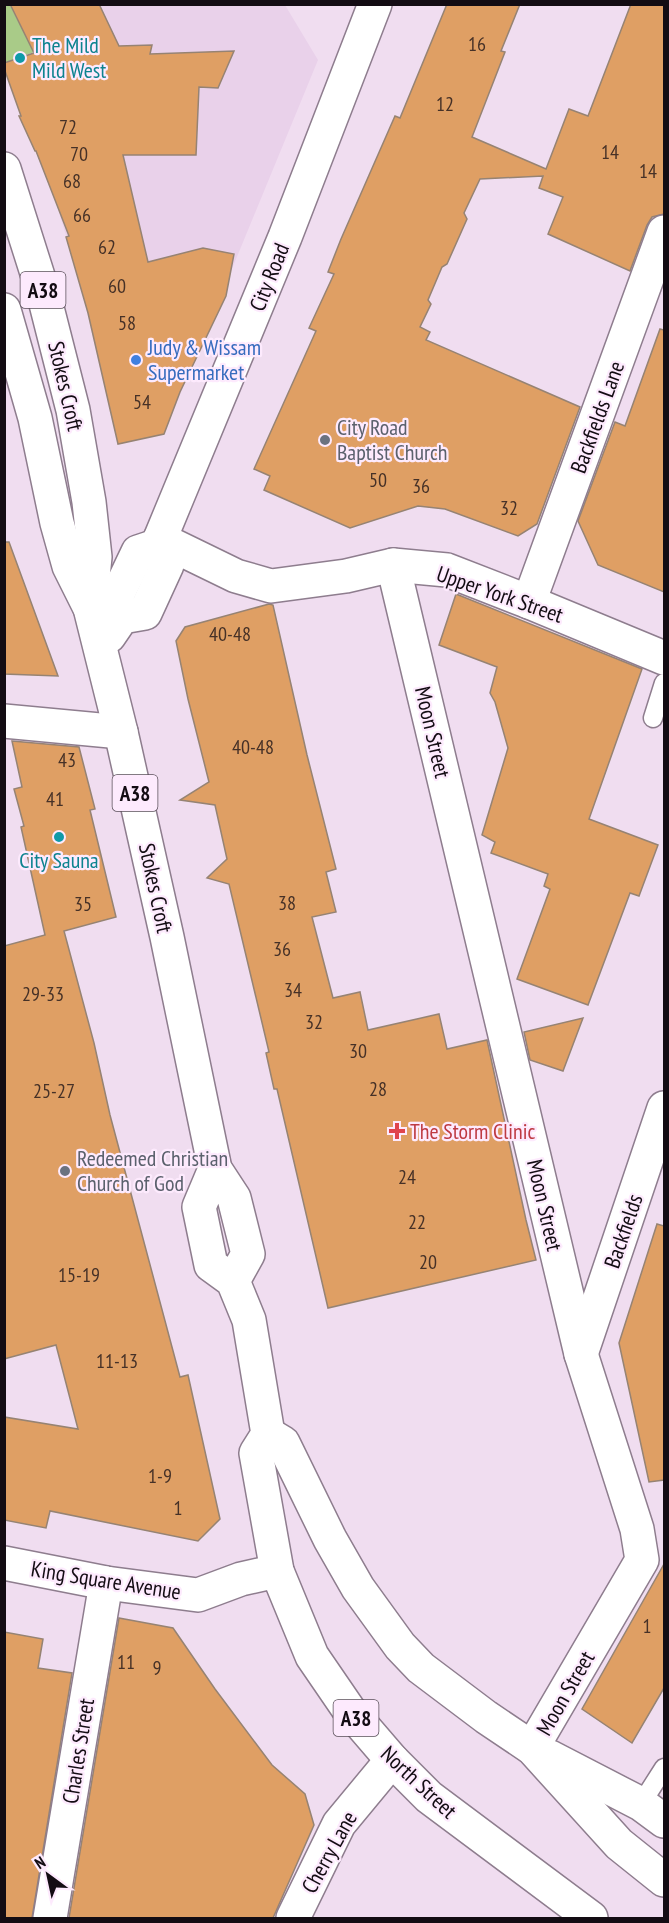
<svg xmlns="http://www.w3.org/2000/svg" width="669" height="1923" viewBox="0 0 669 1923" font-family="'PT Sans Narrow',sans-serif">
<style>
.built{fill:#e9d1ea}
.green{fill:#a9cb88}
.building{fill:#df9f64;stroke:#968373;stroke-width:1.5}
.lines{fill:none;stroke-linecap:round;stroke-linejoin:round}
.lane-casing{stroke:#8e7d8e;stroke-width:21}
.street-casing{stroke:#8e7d8e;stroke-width:36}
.primary-casing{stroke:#8e7d8e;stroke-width:36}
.lane{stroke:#fff;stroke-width:18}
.street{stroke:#fff;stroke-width:33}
.primary{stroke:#fff;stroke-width:33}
.culture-dot{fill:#0f9aa8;stroke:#fdeafd;stroke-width:2}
.shop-dot{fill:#3f7fe0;stroke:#fdeafd;stroke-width:2}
.worship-dot{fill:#6b7280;stroke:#fdeafd;stroke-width:2}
.health-dot{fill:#e0444e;stroke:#fdeafd;stroke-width:2}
.labels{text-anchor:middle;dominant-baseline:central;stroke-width:4.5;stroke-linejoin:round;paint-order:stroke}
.number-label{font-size:20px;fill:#463127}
.shield{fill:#fdeafd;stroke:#594f59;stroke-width:1.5}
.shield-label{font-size:21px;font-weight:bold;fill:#130c13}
.culture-label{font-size:22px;fill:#0d838f;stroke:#fdeafd;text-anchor:start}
.street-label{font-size:22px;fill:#130c13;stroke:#fdeafd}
.shop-label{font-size:22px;fill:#366cbe;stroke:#fdeafd;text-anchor:start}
.worship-label{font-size:22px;fill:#5b616d;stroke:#fdeafd;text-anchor:start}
.health-label{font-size:22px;fill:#be3a42;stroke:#fdeafd;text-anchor:start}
</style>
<rect width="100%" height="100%" fill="#f0ddf0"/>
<!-- built -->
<polygon class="built" points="4,5 285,5 318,60 164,434 118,444 78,274 56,203 12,91"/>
<!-- green -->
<polygon class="green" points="5,5 10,5 34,52 5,63"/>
<!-- building -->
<g class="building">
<polygon points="10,4 99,4 119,46 152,45 150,54 234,51 218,88 199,87 196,155 123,155 148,262 203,248 234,254 226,296 180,392 164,434 118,444 88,313 66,237 69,236 36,151 35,151 19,116 21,116 4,68 4,63 34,53"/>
<polygon points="447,4 520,4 501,51 505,52 472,137 546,169 569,109 588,116 631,4 664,4 664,214 652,217 647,225 630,271 548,234 563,197 539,188 543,176 480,179 464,213 467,219 447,264 442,267 428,300 431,304 420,327 430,332 426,340 580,407 537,524 518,536 445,509 418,506 350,528 264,490 270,476 254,469 316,331 309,328 334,274 328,272 341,239 395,116 400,118"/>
<polygon points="660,329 664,330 664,592 598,565 578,521 615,422 625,426"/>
<polygon points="4,542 9,542 58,676 4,674"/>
<polygon points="456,594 642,669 589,819 658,845 639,896 630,893 588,1005 517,979 550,889 544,886 548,874 491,853 495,842 482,835 508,748 495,702 490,693 497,667 439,645"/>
<polygon points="269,604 273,605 307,755 336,869 326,872 336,912 312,917 333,998 360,992 368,1030 439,1014 447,1049 487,1040 526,1220 536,1260 328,1308 277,1089 274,1089 266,1053 269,1052 229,884 207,878 227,859 215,805 180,800 209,782 188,699 176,641 185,627"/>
<polygon points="12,741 79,747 95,809 90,810 116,917 64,931 94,1043 110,1115 180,1377 188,1375 220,1519 198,1541 50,1511 46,1528 4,1520 4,1417 78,1429 56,1345 4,1359 4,946 45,935 21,827 24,826 14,789 22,787"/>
<polygon points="583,1018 563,1071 530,1060 524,1032"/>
<polygon points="657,1224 664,1226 664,1480 649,1482 619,1343"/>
<polygon points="664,1564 664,1688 632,1743 582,1709"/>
<polygon points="119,1618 173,1628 215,1689 272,1765 305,1794 314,1825 273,1918 69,1918"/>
<polygon points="4,1632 43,1639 38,1668 72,1673 32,1918 4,1918"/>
</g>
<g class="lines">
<defs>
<g id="lane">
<polyline points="653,718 664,683"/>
<polyline points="641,1804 664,1768"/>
</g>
<g id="street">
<polyline points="160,539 236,576 271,586 346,576 393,565 447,570 529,602 664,658"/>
<polyline points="393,565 581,1354 637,1529 642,1560 532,1748"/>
<polyline points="529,602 664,232"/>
<polyline points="122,617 116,598 138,552 156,546 160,539 285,237 375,4"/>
<polyline points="109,636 122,617 145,613 167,565 156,546"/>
<polyline points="4,721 121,732"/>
<polyline points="581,1354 664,1108"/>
<polyline points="4,1563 106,1583 198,1595 241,1579 277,1571"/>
<polyline points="50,1918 106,1583"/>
<polyline points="293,1918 339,1824 392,1760"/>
</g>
<g id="primary">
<polyline points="4,169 43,292 73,410 89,502 95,557 90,608"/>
<polyline points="4,310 35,418 57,523 69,566 90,608 121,732 167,937 215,1169 234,1198 248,1254 233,1281"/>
<polyline points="215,1169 199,1207 211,1265 233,1281 249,1320 268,1434 256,1453 277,1571 312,1656 349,1710 392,1760 429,1797 591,1918"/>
<polyline points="268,1434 283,1443 330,1539 358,1588 400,1646 421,1668 486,1717 532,1748 619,1844 664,1880"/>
<polyline points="550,1757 641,1804 664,1821"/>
</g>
</defs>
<!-- lane casing -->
<use href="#lane" class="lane-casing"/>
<!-- street casing -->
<use href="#street" class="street-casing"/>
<!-- primary casing -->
<use href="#primary" class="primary-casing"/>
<!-- lane -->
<use href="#lane" class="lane"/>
<!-- street -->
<use href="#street" class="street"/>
<!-- primary -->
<use href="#primary" class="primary"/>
</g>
<!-- markers -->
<g class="culture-dot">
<circle cx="20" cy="58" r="6"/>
<circle cx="59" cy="837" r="6"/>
</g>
<circle class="shop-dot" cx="136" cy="360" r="6"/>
<g class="worship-dot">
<circle cx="325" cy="440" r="6"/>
<circle cx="65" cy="1171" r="6"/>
</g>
<path class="health-dot" d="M394 1122h6v6h6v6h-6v6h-6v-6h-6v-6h6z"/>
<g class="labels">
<!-- number labels -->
<g class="number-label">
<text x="477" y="44">16</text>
<text x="445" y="104">12</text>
<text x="68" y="127">72</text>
<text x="610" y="152">14</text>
<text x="79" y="154">70</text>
<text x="648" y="171">14</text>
<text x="72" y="181">68</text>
<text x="82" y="215">66</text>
<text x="107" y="247">62</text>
<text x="117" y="286">60</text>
<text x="127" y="323">58</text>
<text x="142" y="402">54</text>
<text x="378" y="480">50</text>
<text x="421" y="486">36</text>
<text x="509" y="508">32</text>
<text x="230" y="634">40-48</text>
<text x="253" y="747">40-48</text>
<text x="67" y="760">43</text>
<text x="55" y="799">41</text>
<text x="287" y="903">38</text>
<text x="83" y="904">35</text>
<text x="282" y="949">36</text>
<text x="293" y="990">34</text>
<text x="43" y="994">29-33</text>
<text x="314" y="1022">32</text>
<text x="358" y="1051">30</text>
<text x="378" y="1089">28</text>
<text x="54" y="1091">25-27</text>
<text x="407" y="1177">24</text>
<text x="417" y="1222">22</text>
<text x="428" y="1262">20</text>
<text x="79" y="1275">15-19</text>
<text x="117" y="1361">11-13</text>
<text x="160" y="1476">1-9</text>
<text x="178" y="1508">1</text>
<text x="647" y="1626">1</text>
<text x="126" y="1662">11</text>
<text x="157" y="1668">9</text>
</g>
<!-- shield labels -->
<g class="shield">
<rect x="20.5" y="272" width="45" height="36" rx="4.5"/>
<rect x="112.5" y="775" width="45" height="36" rx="4.5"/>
<rect x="333.5" y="1700" width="45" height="36" rx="4.5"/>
</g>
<g class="shield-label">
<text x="43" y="290">A38</text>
<text x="135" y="793">A38</text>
<text x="356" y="1718">A38</text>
</g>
<!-- culture labels -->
<g class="culture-label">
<text x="32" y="45">The Mild<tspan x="32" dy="25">Mild West</tspan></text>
<text x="59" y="860" text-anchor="middle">City Sauna</text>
</g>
<!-- street labels -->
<g class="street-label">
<text transform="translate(269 277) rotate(-68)">City Road</text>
<text transform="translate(66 386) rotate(77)">Stokes Croft</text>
<text transform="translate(597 417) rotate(-70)">Backfields Lane</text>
<text transform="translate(500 594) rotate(19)">Upper York Street</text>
<text transform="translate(433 732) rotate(77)">Moon Street</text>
<text transform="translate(156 888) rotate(78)">Stokes Croft</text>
<text transform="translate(545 1205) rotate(77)">Moon Street</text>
<text transform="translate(623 1231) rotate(-71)">Backfields</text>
<text transform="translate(106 1580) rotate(9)">King Square Avenue</text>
<text transform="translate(565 1693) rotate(-60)">Moon Street</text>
<text transform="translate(78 1751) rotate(-81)">Charles Street</text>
<text transform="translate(419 1782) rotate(43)">North Street</text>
<text transform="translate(329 1852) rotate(-61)">Cherry Lane</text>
</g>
<!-- shop labels -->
<g class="shop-label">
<text x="148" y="347">Judy &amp; Wissam<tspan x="148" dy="25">Supermarket</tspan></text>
</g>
<!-- worship labels -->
<g class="worship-label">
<text x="337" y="427">City Road<tspan x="337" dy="25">Baptist Church</tspan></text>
<text x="77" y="1158">Redeemed Christian<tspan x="77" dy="25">Church of God</tspan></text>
</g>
<!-- health labels -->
<g class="health-label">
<text x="410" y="1131">The Storm Clinic</text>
</g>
</g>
<!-- border -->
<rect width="669" height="1923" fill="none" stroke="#130c13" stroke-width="12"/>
<!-- north arrow -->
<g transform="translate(48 1875) rotate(327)" stroke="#fdeafd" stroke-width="4.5" paint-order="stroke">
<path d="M0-4.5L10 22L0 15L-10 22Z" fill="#130c13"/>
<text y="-9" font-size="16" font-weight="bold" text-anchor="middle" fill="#130c13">N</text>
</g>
</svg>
